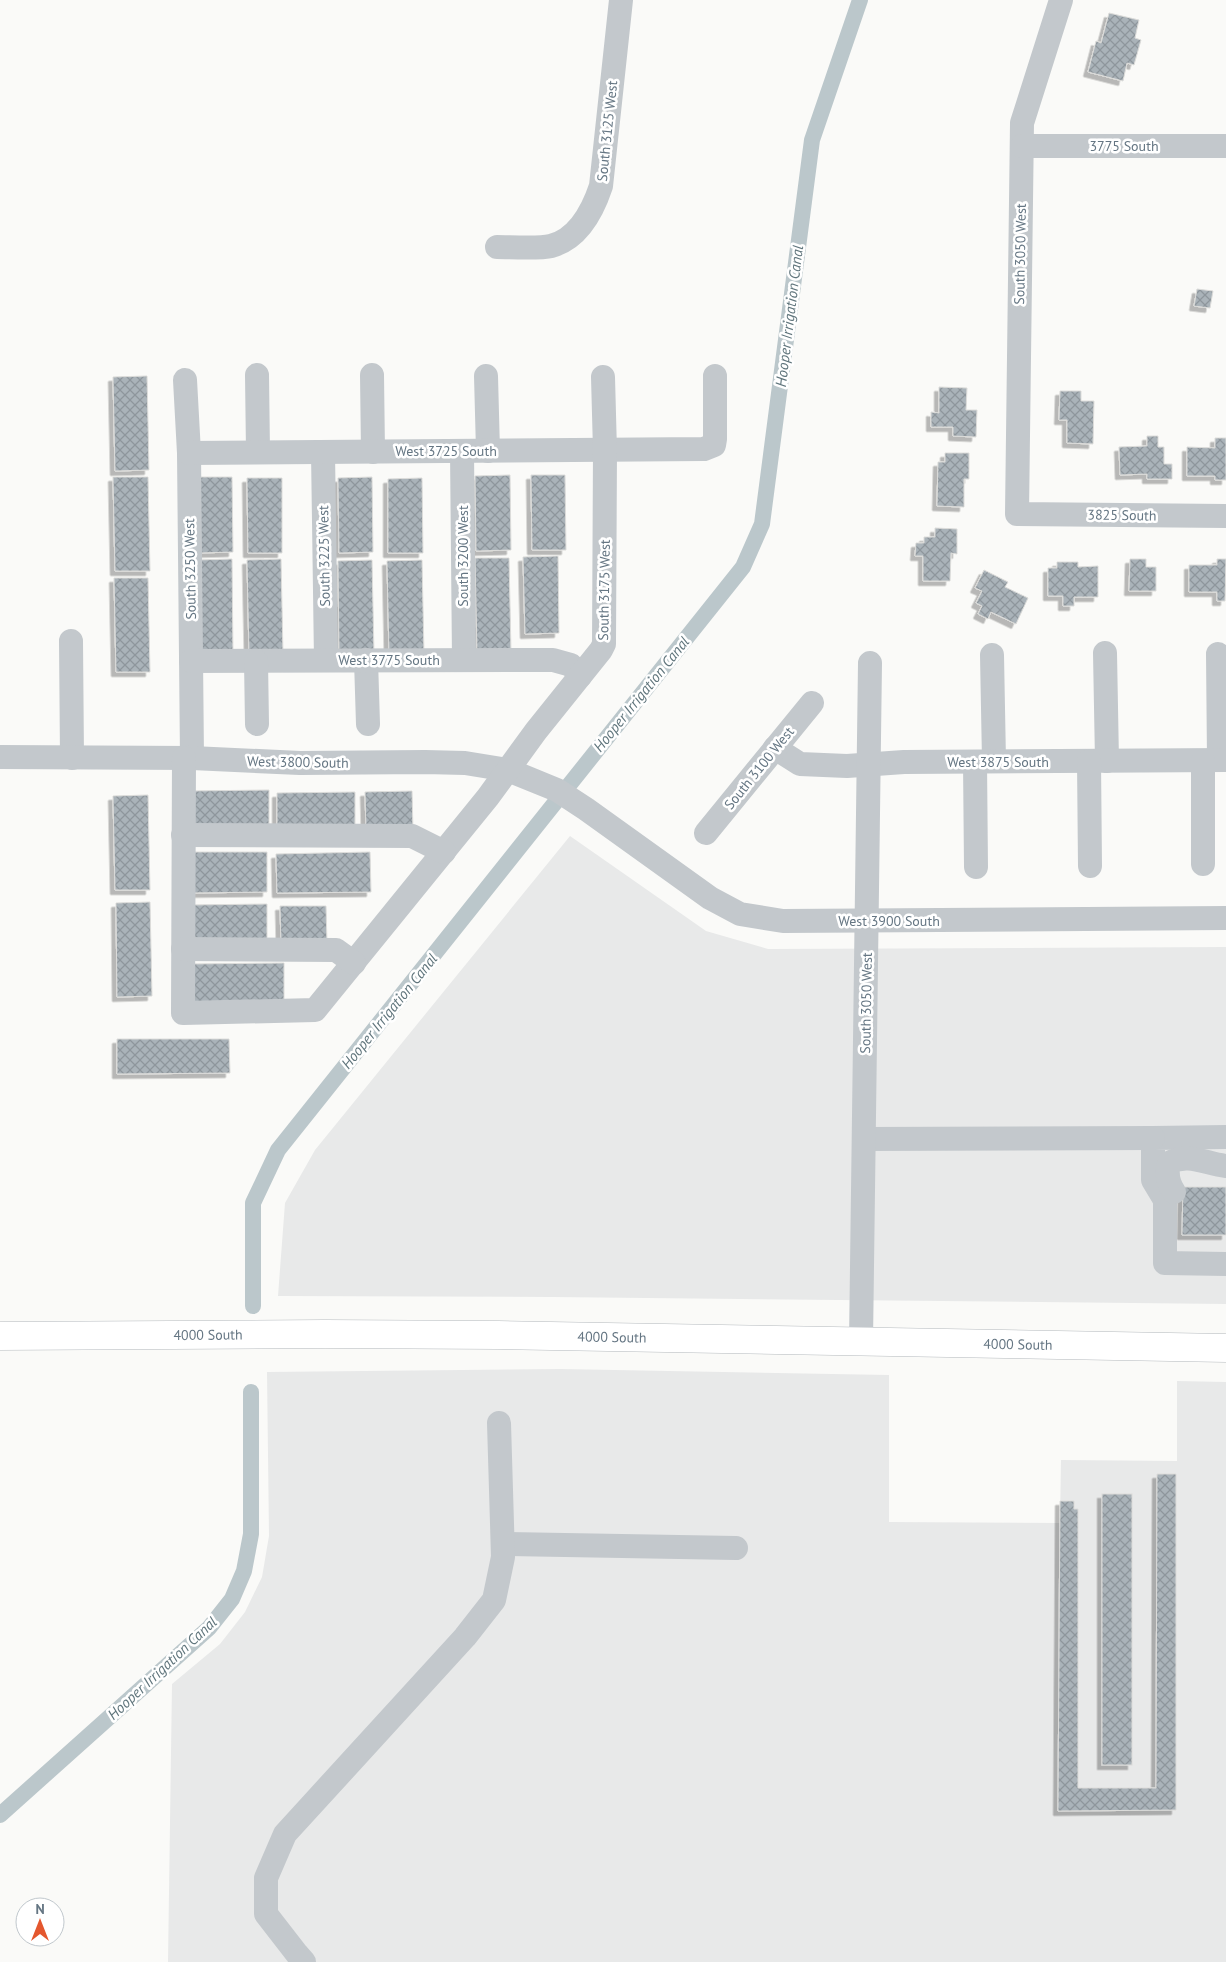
<svg xmlns="http://www.w3.org/2000/svg" width="1226" height="1962" viewBox="0 0 1226 1962" font-family="'PT Sans',sans-serif">
<style>
.built{fill:#e8e9e9}
.lines{fill:none;stroke-linecap:round;stroke-linejoin:round}
.canal{stroke:#bbc7cb;stroke-width:16}
.building{fill:url(#building-cross-hatch);stroke:#dcdcda;filter:url(#shadow)}
.major-casing{stroke:#b5babe;stroke-width:29}
.minor{stroke:#c3c8cc;stroke-width:24}
.major{stroke:#fff;stroke-width:28}
.labels{text-anchor:middle;dominant-baseline:central;stroke-width:5;stroke-linejoin:round;paint-order:stroke}
.street-label{font-size:14px;fill:#657683;stroke:#fff}
.water-label{font-size:15px;font-style:italic;fill:#60757c;stroke:#fff}
</style>
<defs>
<pattern id="building-cross-hatch" width="8" height="8" patternUnits="userSpaceOnUse" patternTransform="scale(1.25)"><rect width="8" height="8" fill="#aab3b9"/><path d="M0 0l8 8M0 8l8-8" fill="none" stroke="#8e969c"/></pattern>
<filter id="shadow"><feDropShadow dx="-4.5" dy="4.5" stdDeviation="0" flood-color="#0004"/></filter>
</defs>
<rect width="100%" height="100%" fill="#fafaf8"/>
<!-- built -->
<g class="built">
<polygon points="570,836 706,931 768,949 1226,947 1226,1304 552,1297 278,1296 285,1203 315,1150"/>
<polygon points="560,1369 889,1375 889,1522 1060,1523 1061,1460 1177,1461 1177,1381 1226,1382 1226,1962 168,1962 172,1684 220,1644 245,1612 262,1577 269,1536 267,1372"/>
</g>
<g class="lines">
<!-- canal -->
<g class="canal">
<polyline points="253,1306 253,1203 278,1150 743,567 762,524 812,140 860,0"/>
<polyline points="0,1815 209,1628 232,1599 244,1571 251,1534 251,1392"/>
</g>
</g>
<!-- building -->
<g class="building">
<polygon points="1109,13 1139,20 1135,38 1141,40 1134,65 1127,63 1123,81 1088,72 1096,41 1101,43"/>
<polygon points="1197,289 1213,291 1210,308 1194,306"/>
<polygon points="147,376 149,470 115,471 113,377"/>
<polygon points="939,387 967,388 966,410 977,410 976,437 953,436 953,427 931,427 931,412 939,413"/>
<polygon points="1060,391 1081,391 1081,401 1094,401 1093,444 1067,443 1067,420 1059,420"/>
<polygon points="1147,436 1158,436 1158,447 1164,447 1164,464 1172,464 1172,479 1147,479 1147,474 1120,475 1119,447 1147,446"/>
<polygon points="1215,438 1226,438 1226,480 1215,480 1215,476 1187,476 1187,447 1215,448"/>
<polygon points="945,453 969,453 969,479 964,479 964,507 937,506 938,462 945,462"/>
<polygon points="510,475 511,550 476,551 475,476"/>
<polygon points="531,475 565,475 566,550 532,550"/>
<polygon points="113,477 148,477 150,571 115,571"/>
<polygon points="197,477 232,477 233,552 198,553"/>
<polygon points="372,477 373,552 339,553 338,478"/>
<polygon points="247,478 282,478 282,553 248,553"/>
<polygon points="422,478 423,553 388,553 388,479"/>
<polygon points="935,528 957,529 957,554 951,553 950,581 923,581 923,556 915,556 916,543 924,543 924,537 935,537"/>
<polygon points="558,556 559,633 525,634 523,557"/>
<polygon points="475,558 509,558 511,652 477,652"/>
<polygon points="232,559 233,654 199,654 197,560"/>
<polygon points="281,559 283,654 249,654 247,560"/>
<polygon points="1130,559 1146,559 1146,567 1156,567 1156,591 1129,591"/>
<polygon points="1217,559 1226,559 1225,601 1217,601 1217,592 1189,592 1189,565 1217,565"/>
<polygon points="372,560 374,654 339,655 338,561"/>
<polygon points="422,560 424,654 389,655 387,561"/>
<polygon points="1057,562 1078,562 1078,567 1098,566 1098,597 1074,597 1074,606 1063,606 1063,596 1048,596 1048,568 1057,568"/>
<polygon points="984,570 1008,582 1005,587 1028,598 1016,624 991,612 988,619 978,614 982,606 976,603 982,591 975,588"/>
<polygon points="114,578 148,578 150,672 116,672"/>
<polygon points="269,790 269,831 190,831 190,791"/>
<polygon points="412,791 413,830 366,830 365,792"/>
<polygon points="355,792 355,830 277,831 277,793"/>
<polygon points="148,795 150,890 115,890 113,796"/>
<polygon points="188,852 267,852 267,892 188,893"/>
<polygon points="370,852 371,892 277,893 276,854"/>
<polygon points="150,902 152,996 117,997 116,903"/>
<polygon points="267,904 267,944 188,945 188,905"/>
<polygon points="280,906 326,906 327,943 281,944"/>
<polygon points="284,963 284,1004 188,1004 188,964"/>
<polygon points="117,1039 229,1039 230,1073 117,1074"/>
<polygon points="1183,1187 1226,1187 1226,1235 1182,1235"/>
<polygon points="1157,1474 1176,1474 1176,1810 1058,1811 1060,1501 1074,1501 1074,1509 1078,1509 1078,1788 1156,1788"/>
<rect x="1102" y="1494" width="30" height="271"/>
</g>
<g class="lines">
<defs>
<g id="major">
<path id="s1" d="M0,1336l325,-2 173,1 728,13"/>
</g>
</defs>
<!-- major casing -->
<use href="#major" class="major-casing"/>
<!-- minor -->
<g class="minor">
<polyline points="1061,0 1022,123 1017,514 1226,516"/>
<polyline points="1022,146 1226,146"/>
<path d="M497,247c13,0 42,2 54,-1 27,-7 42,-36 50,-60l20,-186"/>
<polyline points="257,375 258,452"/>
<polyline points="372,375 373,452"/>
<polyline points="486,376 488,451"/>
<polyline points="185,380 189,453 192,758"/>
<polyline points="462,451 464,660"/>
<polyline points="323,452 326,660"/>
<polyline points="189,453 704,449 714,445 715,439 715,376"/>
<polyline points="71,641 72,758"/>
<polyline points="1105,653 1107,761"/>
<polyline points="1218,654 1219,760"/>
<polyline points="992,655 994,761"/>
<polyline points="366,660 368,724"/>
<polyline points="191,661 553,660 571,665 580,676"/>
<polyline points="256,661 257,724"/>
<polyline points="775,748 800,764 847,766 904,762 1226,760"/>
<polyline points="0,757 192,758 300,763 425,762 465,763 508,770 557,790 586,809 710,898 740,914 783,921 1226,918"/>
<polyline points="184,758 183,1013 315,1010 488,797 536,731 601,650 604,644 605,451 603,377"/>
<polyline points="1089,761 1090,866"/>
<polyline points="1203,761 1203,864"/>
<polyline points="975,762 976,867"/>
<polyline points="706,833 812,703"/>
<polyline points="183,835 412,836 444,852"/>
<polyline points="183,949 336,950 354,963"/>
<polyline points="1226,1137 1153,1138 1153,1180 1165,1200 1165,1263 1226,1264"/>
<polyline points="864,1139 1153,1138"/>
<path d="M1174,1192c-6,-9 -8,-18 -5,-29 19,-11 37,1 57,3"/>
<polyline points="861,1342 870,663"/>
<polyline points="503,1544 736,1548"/>
<polyline points="304,1962 297,1954 266,1914 266,1878 285,1834 465,1637 494,1600 503,1557 499,1423"/>
</g>
<!-- major -->
<use href="#major" class="major"/>
</g>
<g class="labels">
<!-- street labels -->
<g class="street-label">
<text transform="translate(607 131) rotate(-84)">South 3125 West</text>
<text x="1124" y="146">3775 South</text>
<text transform="translate(1020 254) rotate(-89)">South 3050 West</text>
<text x="446" y="451">West 3725 South</text>
<text transform="translate(1122 515) rotate(1)">3825 South</text>
<text transform="translate(324 556) rotate(-91)">South 3225 West</text>
<text transform="translate(463 556) rotate(-90)">South 3200 West</text>
<text transform="translate(190 569) rotate(-91)">South 3250 West</text>
<text transform="translate(604 590) rotate(-89)">South 3175 West</text>
<text x="389" y="660">West 3775 South</text>
<text transform="translate(298 762) rotate(1)">West 3800 South</text>
<text x="998" y="762">West 3875 South</text>
<text transform="translate(759 768) rotate(-51)">South 3100 West</text>
<text x="889" y="921">West 3900 South</text>
<text transform="translate(866 1003) rotate(-89)">South 3050 West</text>
<text stroke="none"><textPath href="#s1" startOffset="208">4000 South</textPath></text>
<text stroke="none"><textPath href="#s1" startOffset="612">4000 South</textPath></text>
<text stroke="none"><textPath href="#s1" startOffset="1018">4000 South</textPath></text>
</g>
<!-- water labels -->
<g class="water-label">
<text transform="translate(789 316) rotate(-83)">Hooper Irrigation Canal</text>
<text transform="translate(641 694) rotate(-51)">Hooper Irrigation Canal</text>
<text transform="translate(389 1011) rotate(-51)">Hooper Irrigation Canal</text>
<text transform="translate(162 1668) rotate(-43)">Hooper Irrigation Canal</text>
</g>
</g>
<!-- north arrow -->
<g transform="translate(40 1922)"><circle r="24" fill="#ffffff" stroke="#c1c8cd"/>
<path d="M0-4L9 19L0 12L-9 19Z" fill="#e4572e"/>
<text y="-8" font-size="14" font-weight="bold" text-anchor="middle" fill="#657683">N</text>
</g>
</svg>
